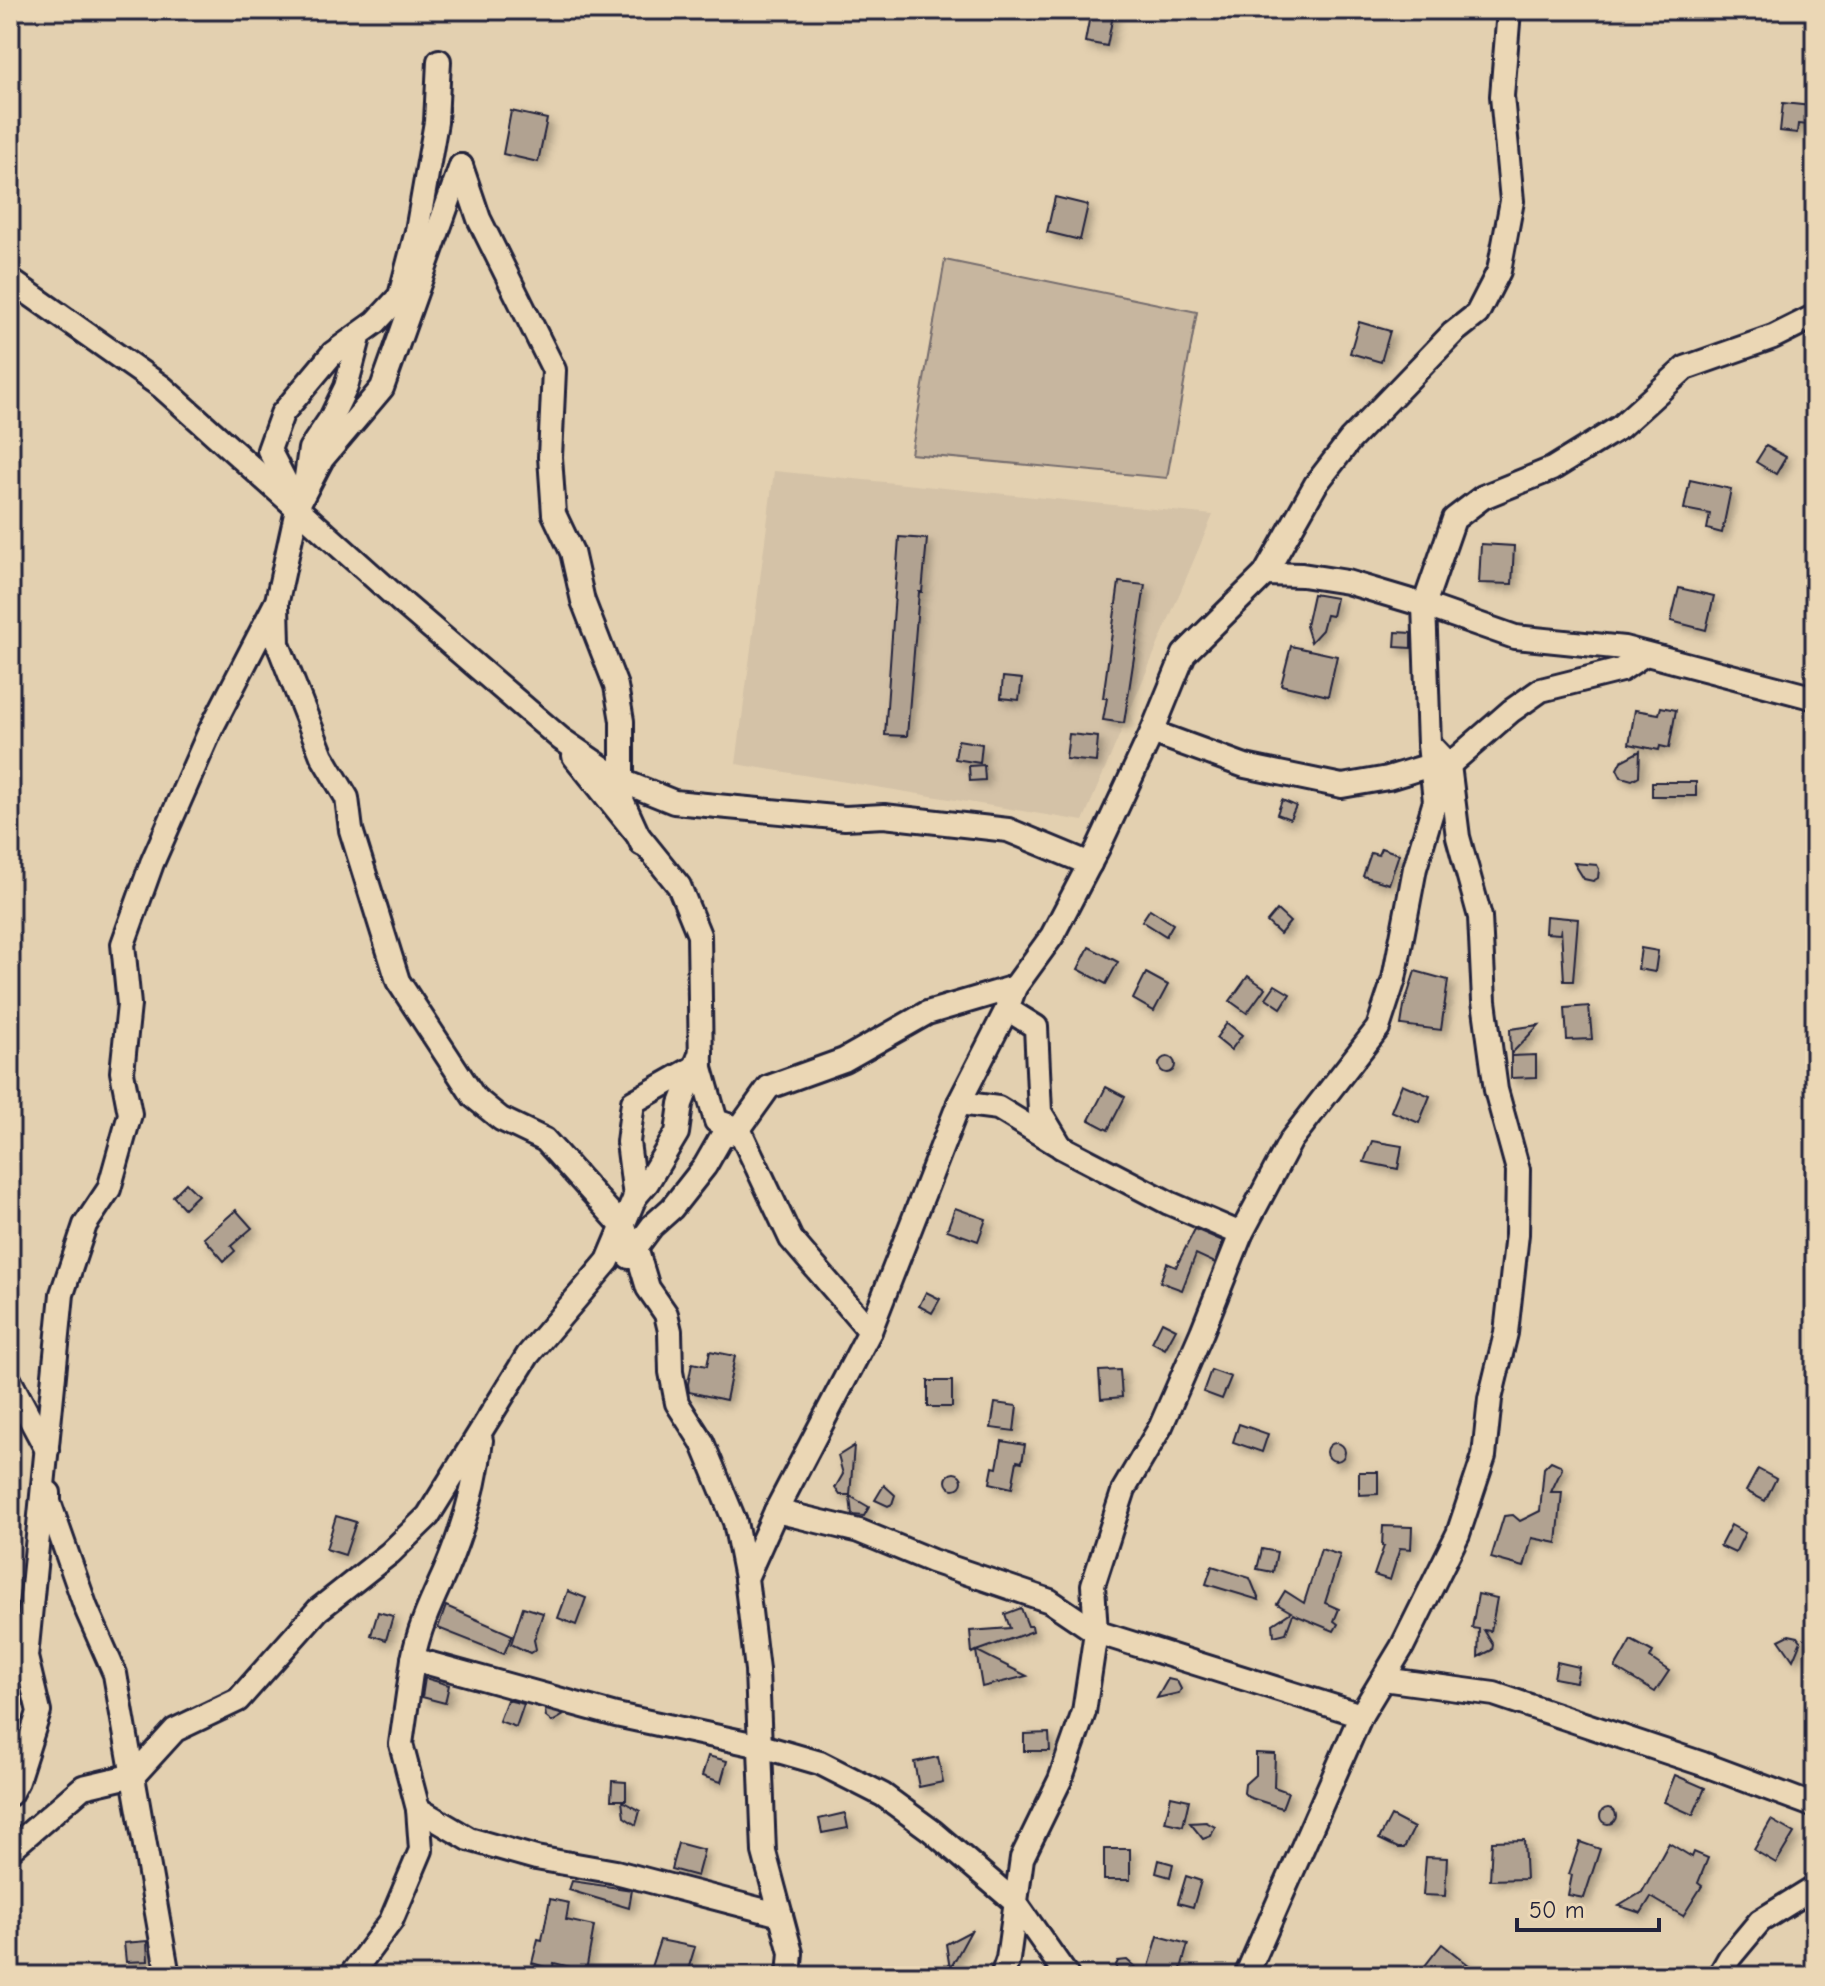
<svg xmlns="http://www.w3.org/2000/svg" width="1825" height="1986" viewBox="0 0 1825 1986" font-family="'Comic Neue',sans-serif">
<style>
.built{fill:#d4c2a7}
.green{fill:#c7b69f;stroke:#746c6d;stroke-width:2}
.building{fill:#b1a291;stroke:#22223b;stroke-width:2;filter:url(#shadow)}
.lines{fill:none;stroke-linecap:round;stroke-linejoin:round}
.street-casing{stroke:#22223b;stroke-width:28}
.street{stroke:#ebd7b5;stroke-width:22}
</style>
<defs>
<filter id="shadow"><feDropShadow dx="5" dy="5" stdDeviation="4" flood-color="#0004"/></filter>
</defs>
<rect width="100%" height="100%" fill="#e3d0b0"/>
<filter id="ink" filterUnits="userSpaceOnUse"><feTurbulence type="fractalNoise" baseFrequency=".0125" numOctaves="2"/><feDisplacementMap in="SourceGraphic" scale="16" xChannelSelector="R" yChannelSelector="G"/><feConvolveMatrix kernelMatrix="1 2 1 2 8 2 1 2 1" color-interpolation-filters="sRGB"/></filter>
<g filter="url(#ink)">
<!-- built -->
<polygon class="built" points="774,471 1213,515 1083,821 736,764"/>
<!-- green -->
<polygon class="green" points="945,260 1197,312 1167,478 911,454"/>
<!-- building -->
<g class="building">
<polygon points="1091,10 1114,10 1107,46 1085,42"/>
<polygon points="1783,103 1811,106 1809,125 1798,124 1797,133 1780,131"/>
<polygon points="511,111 547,119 538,162 503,154"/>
<polygon points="1055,197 1088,205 1080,240 1047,232"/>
<polygon points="1359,322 1390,331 1381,362 1350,353"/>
<polygon points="1766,446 1786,457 1776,474 1756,462"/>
<polygon points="1690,480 1731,489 1722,533 1707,529 1710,514 1684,509"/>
<polygon points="899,537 927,539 922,592 919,592 907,736 885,735"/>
<polygon points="1481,544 1514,546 1512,584 1479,583"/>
<polygon points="1119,582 1145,585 1124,723 1103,720 1107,698 1103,698"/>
<polygon points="1679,588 1714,596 1706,630 1671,621"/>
<polygon points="1313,594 1336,598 1332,616 1326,615 1322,630 1311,642 1306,626"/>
<polygon points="1396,632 1411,633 1411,648 1395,647"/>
<polygon points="1291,646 1337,656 1328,696 1281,685"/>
<polygon points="1003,677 1022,679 1019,700 1001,698"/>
<polygon points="1661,707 1676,710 1669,748 1660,746 1659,750 1629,744 1635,710 1659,714"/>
<polygon points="1069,734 1098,737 1096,762 1066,759"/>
<polygon points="958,740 982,744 980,763 955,759"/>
<polygon points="1640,751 1639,776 1632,780 1621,777 1617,769 1621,761"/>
<polygon points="984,765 985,780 970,781 969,766"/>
<rect x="1652" y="782" width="44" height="14"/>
<polygon points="1282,800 1296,806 1290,819 1277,814"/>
<polygon points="1381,848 1399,854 1389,884 1363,876 1371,853 1378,855"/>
<polygon points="1574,863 1597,865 1599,869 1598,878 1593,881 1584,879"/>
<polygon points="1150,909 1173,924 1166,936 1142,921"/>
<polygon points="1277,910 1290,922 1280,934 1267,922"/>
<polygon points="1546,916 1578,919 1573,981 1564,981 1561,928 1560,934 1545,933"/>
<polygon points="1089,947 1118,962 1106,984 1078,969"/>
<polygon points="1641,948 1658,951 1655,972 1638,969"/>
<polygon points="1415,971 1448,980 1441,1030 1401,1025 1404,1006"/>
<polygon points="1146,973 1168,985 1154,1011 1133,999"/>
<polygon points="1248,976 1265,988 1247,1013 1230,1001"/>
<polygon points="1275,985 1290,994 1281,1008 1266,998"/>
<polygon points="1589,1006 1592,1039 1567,1040 1565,1008"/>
<polygon points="1227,1023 1242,1035 1231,1050 1216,1038"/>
<polygon points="1539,1025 1511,1054 1510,1029"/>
<polygon points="1536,1055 1536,1077 1511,1078 1511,1056"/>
<circle cx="1167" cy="1065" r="8"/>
<polygon points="1402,1084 1430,1096 1419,1123 1391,1111"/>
<polygon points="1106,1087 1125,1097 1108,1130 1089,1120"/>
<polygon points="1372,1141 1402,1146 1398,1169 1364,1162"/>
<polygon points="186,1183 198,1195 184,1208 173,1196"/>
<polygon points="955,1208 986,1219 978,1241 947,1230"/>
<polygon points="236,1210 252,1228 231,1246 235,1251 224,1261 204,1238"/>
<polygon points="1195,1229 1223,1241 1215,1263 1196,1254 1182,1290 1160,1282 1167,1263 1176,1267"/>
<polygon points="926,1292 940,1299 932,1313 919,1306"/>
<polygon points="1162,1322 1176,1329 1165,1349 1152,1342"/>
<polygon points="710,1351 735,1356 726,1400 689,1392 688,1384 692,1363 707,1366"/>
<polygon points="1120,1370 1122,1397 1101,1399 1099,1371"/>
<polygon points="1211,1370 1231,1377 1222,1399 1203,1392"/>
<rect x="928" y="1381" width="24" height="26"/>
<polygon points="995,1403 1017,1406 1014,1431 991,1428"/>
<polygon points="1239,1424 1268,1434 1262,1452 1233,1442"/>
<polygon points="1002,1441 1025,1445 1022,1462 1017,1461 1012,1488 990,1483 993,1467 997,1468"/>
<circle cx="1336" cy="1452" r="9"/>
<polygon points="854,1446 850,1495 840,1495 835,1488 843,1474 838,1456"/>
<polygon points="1551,1461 1560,1465 1562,1469 1551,1492 1562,1492 1557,1543 1532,1538 1524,1567 1491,1558 1504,1516 1513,1515 1520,1521 1540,1511 1544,1468"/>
<polygon points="1758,1469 1776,1479 1765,1501 1746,1491"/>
<polygon points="1359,1472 1378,1472 1378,1494 1359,1495"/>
<circle cx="954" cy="1481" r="8"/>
<polygon points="884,1485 895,1495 892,1504 888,1506 875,1500"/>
<polygon points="850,1496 869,1507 864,1516 852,1515"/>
<polygon points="336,1516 356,1522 345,1555 326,1549"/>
<polygon points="1731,1525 1745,1533 1735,1553 1720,1546"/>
<polygon points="1383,1526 1412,1527 1411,1549 1400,1548 1390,1580 1374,1575 1384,1546 1382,1546"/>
<polygon points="1262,1549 1277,1552 1273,1572 1257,1569"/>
<polygon points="1321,1549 1340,1555 1325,1603 1339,1609 1334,1621 1338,1624 1334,1631 1293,1614 1286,1633 1274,1636 1273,1624 1291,1612 1277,1604 1285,1591 1304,1603"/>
<polygon points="1212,1566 1250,1578 1259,1600 1206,1584"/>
<polygon points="568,1591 586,1598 576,1625 558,1618"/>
<polygon points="1478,1594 1497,1598 1491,1631 1484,1630 1493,1645 1492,1650 1478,1657 1479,1629 1472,1628"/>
<polygon points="446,1606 512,1635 504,1654 438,1628"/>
<polygon points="523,1607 543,1613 534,1640 536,1649 530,1653 511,1644"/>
<polygon points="1021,1608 1028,1626 1032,1626 1033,1631 977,1651 1027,1676 982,1687 976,1651 972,1653 970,1631 1010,1628 1005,1614"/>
<polygon points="378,1612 393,1616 386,1640 371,1635"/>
<polygon points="1789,1635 1798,1637 1801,1641 1793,1660 1779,1640"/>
<polygon points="1631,1640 1653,1652 1650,1658 1669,1671 1655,1692 1615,1668"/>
<polygon points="1557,1662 1579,1667 1576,1682 1554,1678"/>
<polygon points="425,1678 449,1685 445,1703 422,1697"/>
<polygon points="1168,1679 1177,1681 1181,1689 1179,1693 1157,1698"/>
<polygon points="507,1700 524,1704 516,1727 499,1721"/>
<polygon points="545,1710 546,1710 564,1715 552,1722 546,1717"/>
<polygon points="1049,1733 1050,1751 1024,1751 1024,1734"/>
<polygon points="1256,1753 1275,1754 1274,1787 1288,1792 1282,1808 1248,1797 1244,1793 1245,1784 1256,1774"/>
<polygon points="708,1756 727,1761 721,1782 702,1776"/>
<polygon points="938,1757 943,1782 919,1787 914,1762"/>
<polygon points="1675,1775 1705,1788 1693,1815 1664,1802"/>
<polygon points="612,1781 626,1782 626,1800 611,1800"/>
<polygon points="1171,1796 1189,1800 1183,1826 1165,1822"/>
<polygon points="622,1801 640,1811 636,1825 624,1817"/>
<circle cx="1608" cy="1816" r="8"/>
<polygon points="845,1813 848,1828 822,1833 819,1819"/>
<polygon points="1391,1816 1414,1828 1404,1848 1398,1848 1379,1839"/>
<polygon points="1771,1820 1794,1833 1776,1863 1754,1850"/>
<polygon points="1206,1822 1215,1827 1211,1836 1203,1839 1190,1823"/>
<polygon points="1524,1840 1526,1879 1490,1880 1492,1841"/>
<polygon points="1580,1842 1600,1849 1584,1898 1568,1895 1572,1875 1569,1874"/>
<polygon points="678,1843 704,1850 697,1876 671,1869"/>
<polygon points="1669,1843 1692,1857 1694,1852 1708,1858 1698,1883 1702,1886 1683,1916 1651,1897 1641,1913 1619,1906 1642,1892"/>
<rect x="1104" y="1849" width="26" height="31"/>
<polygon points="1426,1857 1447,1858 1445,1896 1423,1895"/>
<polygon points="1159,1860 1173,1864 1170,1877 1156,1873"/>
<polygon points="1186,1876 1201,1881 1193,1907 1178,1903"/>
<polygon points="572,1881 632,1890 629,1908 569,1890"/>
<polygon points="550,1899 569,1903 566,1920 594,1926 586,1971 554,1963 552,1969 532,1963 538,1939 542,1940"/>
<polygon points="971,1931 950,1969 946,1944"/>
<polygon points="1158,1936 1188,1944 1179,1976 1149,1967"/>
<polygon points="660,1940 695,1947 686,1976 648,1976"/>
<polygon points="147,1941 148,1961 126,1962 124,1943"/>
<polygon points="1442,1944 1470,1966 1462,1976 1417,1976"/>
<polygon points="1127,1960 1135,1967 1128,1974 1120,1976 1117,1973 1116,1965 1118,1961"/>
</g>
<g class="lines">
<defs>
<g id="street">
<polyline points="461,166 479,219 554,370 550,457 554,514 572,552 583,601 616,686 622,721 622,800 642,844"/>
<polyline points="10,280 162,387 405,605 561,739 622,781 674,802 845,818 884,816 1008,830 1090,864"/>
<polyline points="306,477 310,449 331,418 346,387 360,334"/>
<polyline points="294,498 269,450 282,414 333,353 376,322 400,296 417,231 436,122 439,61"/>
<polyline points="1265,574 1302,575 1347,582 1424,605 1515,637 1624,648 1815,698"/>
<polyline points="277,606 278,644 322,756 347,798 351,830 398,981 474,1097 501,1119 545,1140 623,1227 636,1248 648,1288 666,1314 670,1331 671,1372 677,1403 702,1442 735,1522 746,1578"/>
<polyline points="1152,732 1245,766 1342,786 1388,778 1431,765 1449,765 1511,711 1541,690 1621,670 1645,654"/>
<polyline points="574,756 679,886 699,935 701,1068 716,1121 739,1129 791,1239 870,1331"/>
<polyline points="1007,1009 1036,1027 1040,1112 1061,1147 1169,1203 1241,1234"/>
<polyline points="959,1103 998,1108 1057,1144"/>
<polyline points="635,1197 628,1142 633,1102 695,1067"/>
<polyline points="629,1257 652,1226 672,1208 705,1166 721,1138 739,1129 769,1087 844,1060 927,1013 1015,987"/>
<polyline points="10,1381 47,1450"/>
<polyline points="49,1493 49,1502 86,1608 115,1674 168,1976"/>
<polyline points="776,1511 859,1531 932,1561 1050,1601 1096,1632 1361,1715"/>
<path d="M413,1659c6,-32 19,-58 32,-87 18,-43 31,-86 36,-132"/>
<polyline points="1383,1679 1494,1694 1703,1764 1815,1806"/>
<polyline points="10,1794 17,1781 39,1712 26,1657 62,1294 85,1225 109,1189 130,1114 122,1072 129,1005 123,944 152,863 210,731 277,601 298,505 322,459 382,388 461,166"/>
<polyline points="418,1809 469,1839 536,1858 616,1872 781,1915"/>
<polyline points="10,1850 83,1787 134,1775 175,1730 238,1700 318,1610 390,1553 428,1516 528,1355 608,1261 635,1197 647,1183 677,1133 681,1104 701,1052"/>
<polyline points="350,1976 391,1921 421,1850 418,1809 401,1744 413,1659 616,1715 761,1746 820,1763 883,1795 932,1831 1015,1902 1067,1976"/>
<polyline points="789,1976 791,1953 764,1852 757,1670 746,1578 776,1511 870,1331 959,1103 1007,1009 1015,987 1052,936 1098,848 1152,732 1184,654 1265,574 1316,484 1350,440 1453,333 1477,314 1499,271 1512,201 1502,96 1509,10"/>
<polyline points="1002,1976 1008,1959 1022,1858 1060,1780 1084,1712 1096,1632 1093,1585 1124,1489 1161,1426 1202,1332 1241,1234 1291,1140 1378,1028 1394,979 1415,868 1435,801 1429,744 1424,605 1454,519 1483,497 1552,469 1620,427 1685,368 1773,337 1815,316"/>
<polyline points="1246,1976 1361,1715 1402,1647 1458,1534 1484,1456 1490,1399 1506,1333 1517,1234 1518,1170 1496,1090 1484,1001 1480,917 1458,837 1449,765 1429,744"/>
<polyline points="1719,1976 1730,1957 1760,1921 1815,1887"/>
</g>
</defs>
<!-- street casing -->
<use href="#street" class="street-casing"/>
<!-- street -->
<use href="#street" class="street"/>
</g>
</g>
<!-- margin -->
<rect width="1825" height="1986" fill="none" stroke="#ebd7b5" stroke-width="40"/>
<rect x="20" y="20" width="1785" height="1946" fill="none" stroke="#22223b" stroke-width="3" filter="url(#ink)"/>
<!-- scale -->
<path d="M1517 1918v12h142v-12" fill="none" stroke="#22223b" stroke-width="4"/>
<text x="1529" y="1918" font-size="24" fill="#22223b" stroke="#ebd7b5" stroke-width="6" paint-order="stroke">50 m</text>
</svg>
